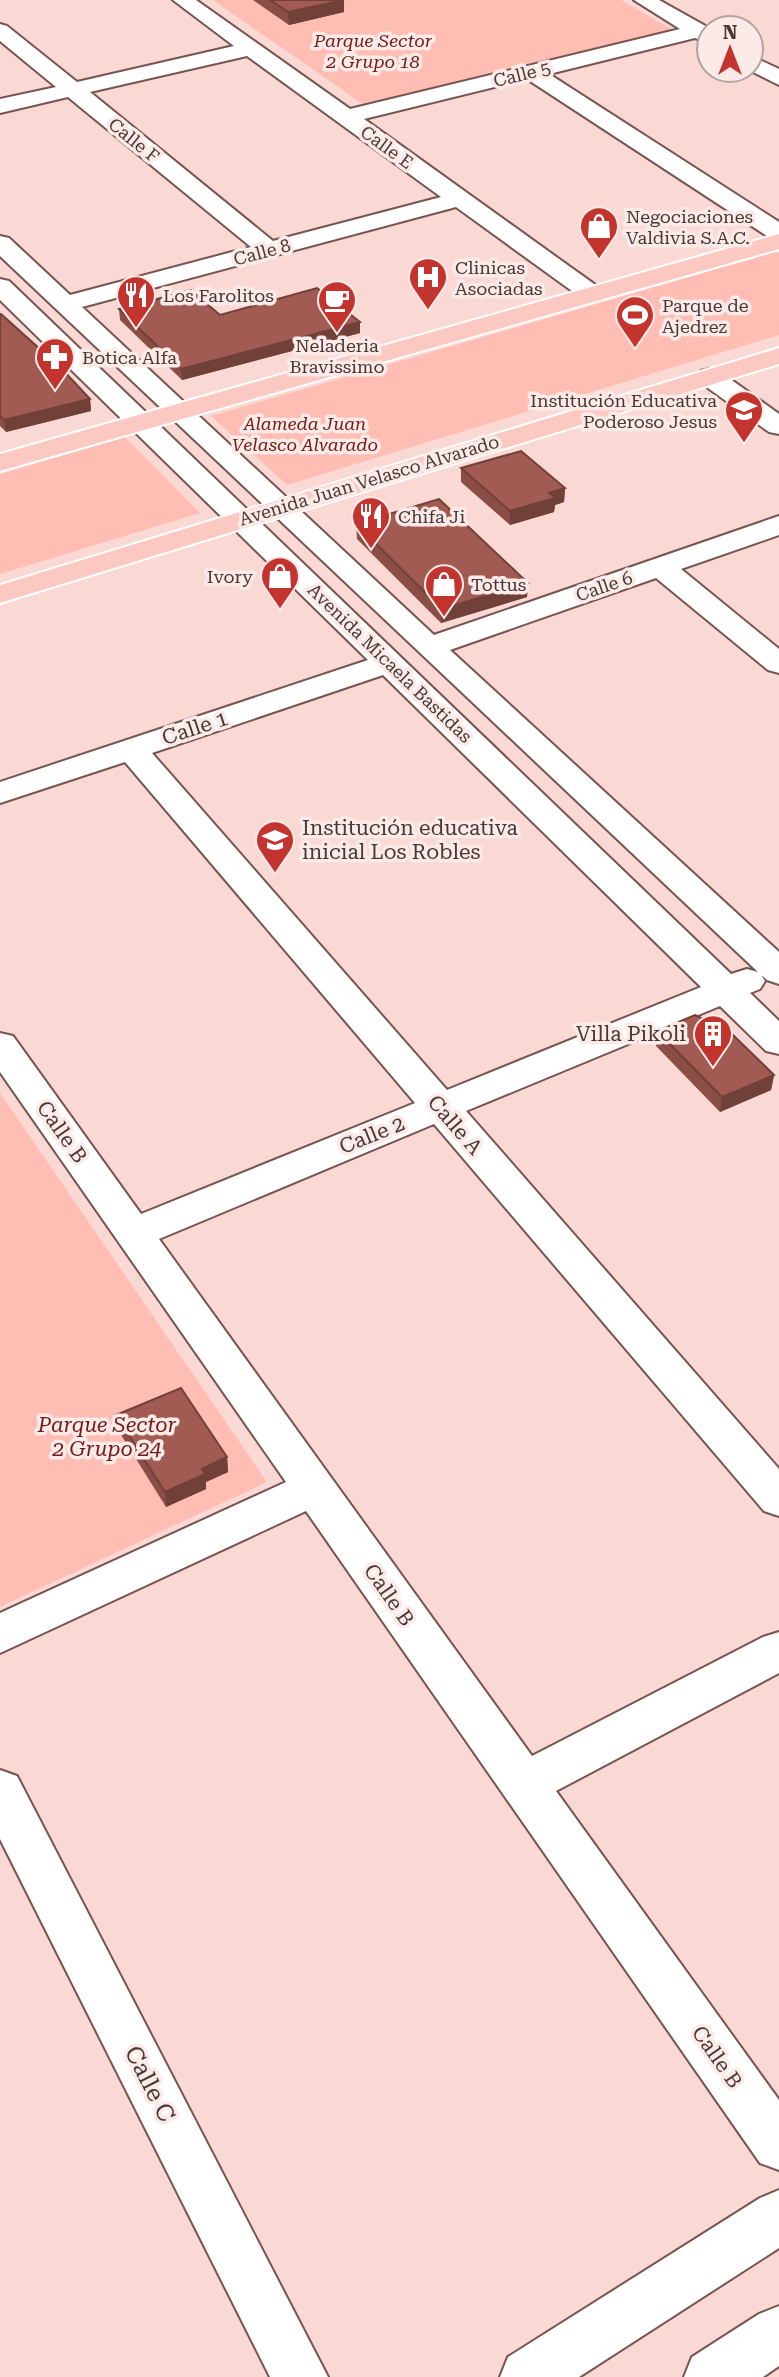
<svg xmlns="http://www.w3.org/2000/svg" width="779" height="2377" viewBox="0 0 779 2377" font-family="'Roboto Serif',serif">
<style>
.green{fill:#ffbdb3}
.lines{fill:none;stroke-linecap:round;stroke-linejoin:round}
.minor-casing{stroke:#775450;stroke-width:4}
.major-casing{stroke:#fff;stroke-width:4}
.minor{fill:#fff;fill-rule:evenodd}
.major{fill:#fcc9c2;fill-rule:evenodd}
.wall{fill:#8a4e47}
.shaded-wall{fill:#714039}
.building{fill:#a15b52;stroke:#714039;stroke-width:2}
.labels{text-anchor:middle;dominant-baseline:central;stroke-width:7;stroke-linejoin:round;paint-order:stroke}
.far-park-label{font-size:18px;font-style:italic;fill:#741a16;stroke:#fbeae8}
.far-street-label{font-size:18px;fill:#483835;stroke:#fbeae8}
.far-poi-label{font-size:18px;fill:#483835;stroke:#fbeae8;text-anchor:start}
.street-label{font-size:21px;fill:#483835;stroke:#fbeae8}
.poi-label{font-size:21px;fill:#483835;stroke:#fbeae8;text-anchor:start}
.park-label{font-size:21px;font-style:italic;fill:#741a16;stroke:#fbeae8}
.near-street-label{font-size:24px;fill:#483835;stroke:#fbeae8}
</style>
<rect width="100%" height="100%" fill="#fad9d4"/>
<!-- green -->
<g class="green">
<polygon points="213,0 621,0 673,30 364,105"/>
<polygon points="776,252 779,253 779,335 287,485 211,416"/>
<polygon points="125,437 200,513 0,574 0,474"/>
<polygon points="0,1093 267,1482 0,1607"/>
</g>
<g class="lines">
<defs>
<g id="minor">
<path d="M173,0h23l154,109 330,-80 -46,-29h25l50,28v15l-14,-5 -146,36 230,148v18l-9,-2 -243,-159 -163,40 237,170 3,5 -3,5 -9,2 -9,-2 -127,-92 -374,100 352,328 345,-119v19l-98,34 98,80v24l-11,-3 -112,-92 -206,72 329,302v32l-12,-4 -6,-5 4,6 -5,8 -10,4 29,28v33l-13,-3 -46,-45 -254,105 313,358v47l-15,-5 -330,-387 -275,115 373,517 231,-119 16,-5v41l-223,118 223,309v70l-19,-7 -454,-652 -306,142v-40l286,-131 -286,-410v-39l13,3 128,178 274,-111 -290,-341 -125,41v-21l368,-122 -368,-360v-21l9,2 722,693 16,-5 11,3 -758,-716v-20l9,2 61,57 181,-48 -183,-150 -68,16v-14l56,-12 -56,-46v-17l7,2 70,56 157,-36zM247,56l194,141 -168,44 -183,-149zM383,675l318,312 -254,103 -295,-337z"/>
<polygon points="751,56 779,69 779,85 749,70"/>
<polygon points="710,369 719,371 779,414 779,434 769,432 701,383 697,377 701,371"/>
<polygon points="0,1770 17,1776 328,2377 270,2377 0,1839"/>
<polygon points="779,2190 779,2248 579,2377 500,2377 508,2357 760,2198"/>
<polygon points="779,2306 779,2366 763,2377 684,2377 692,2357 759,2314"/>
</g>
<g id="major">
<polygon points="779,234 779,249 0,471 0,454"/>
<polygon points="779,348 779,364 0,603 0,585"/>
</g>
</defs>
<!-- minor casing -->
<use href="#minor" class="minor-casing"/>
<!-- major casing -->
<use href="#major" class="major-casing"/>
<!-- minor -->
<use href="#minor" class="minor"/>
<!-- major -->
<use href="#major" class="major"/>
</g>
<!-- wall -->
<g class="wall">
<polygon points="253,0 344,0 344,12 289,25"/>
<polygon points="119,309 220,315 360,333 182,380 120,320"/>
<polygon points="0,314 90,399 91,411 6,432 0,426"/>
<polygon points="461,468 565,488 564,502 555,505 554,512 510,525 461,482"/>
<polygon points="356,524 528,583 527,597 441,623 357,539"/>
<polygon points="657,1031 774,1075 771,1090 720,1112 656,1046"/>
<polygon points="116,1415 227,1457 228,1472 206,1482 206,1489 166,1507 118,1430"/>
</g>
<!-- shaded-wall -->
<g class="shaded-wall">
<polygon points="344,0 344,12 289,25 288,12"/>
<polygon points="360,322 360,333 182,380 181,369"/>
<polygon points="90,399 91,411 6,432 4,420"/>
<polygon points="565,488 564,502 555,505 554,512 510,525 510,511 549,493"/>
<polygon points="528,583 527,597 441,623 442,609"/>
<polygon points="774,1075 771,1090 720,1112 722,1097"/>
<polygon points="227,1457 228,1472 206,1482 206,1489 166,1507 165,1492 202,1469"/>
</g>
<!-- building -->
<g class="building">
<polygon points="270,0 344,0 288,12"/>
<polygon points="317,288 360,322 181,369 119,309 191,290 220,315"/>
<polygon points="0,314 1,314 61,368 90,399 4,420 0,416"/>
<polygon points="521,451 565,488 549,493 555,498 510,511 461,468"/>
<polygon points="439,499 528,583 442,609 356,524"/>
<polygon points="695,1015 729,1031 774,1075 722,1097 657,1031"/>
<polygon points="181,1388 227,1457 202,1469 205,1474 165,1492 116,1415"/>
</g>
<!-- icons -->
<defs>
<symbol id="shop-pin" viewBox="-11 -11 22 30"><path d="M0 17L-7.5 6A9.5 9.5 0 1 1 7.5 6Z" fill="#c2342d" stroke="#fbeae8"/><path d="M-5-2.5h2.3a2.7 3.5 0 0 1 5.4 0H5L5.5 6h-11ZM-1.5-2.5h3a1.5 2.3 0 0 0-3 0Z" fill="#fff"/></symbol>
<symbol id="hospital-pin" viewBox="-11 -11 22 30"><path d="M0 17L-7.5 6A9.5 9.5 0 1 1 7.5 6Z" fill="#c2342d" stroke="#fbeae8"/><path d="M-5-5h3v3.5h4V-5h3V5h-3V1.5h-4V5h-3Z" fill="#fff"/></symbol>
<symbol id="restaurant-pin" viewBox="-11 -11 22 30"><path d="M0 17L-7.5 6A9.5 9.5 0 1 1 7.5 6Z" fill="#c2342d" stroke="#fbeae8"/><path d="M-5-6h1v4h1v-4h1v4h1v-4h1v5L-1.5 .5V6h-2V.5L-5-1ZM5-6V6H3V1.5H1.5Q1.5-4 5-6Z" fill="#fff"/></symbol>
<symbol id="cafe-pin" viewBox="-11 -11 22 30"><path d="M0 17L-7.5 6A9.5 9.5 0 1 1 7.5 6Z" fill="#c2342d" stroke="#fbeae8"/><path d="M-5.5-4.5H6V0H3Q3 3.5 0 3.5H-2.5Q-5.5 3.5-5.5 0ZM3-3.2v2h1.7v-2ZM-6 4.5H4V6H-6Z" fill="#fff"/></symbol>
<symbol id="stadium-pin" viewBox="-11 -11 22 30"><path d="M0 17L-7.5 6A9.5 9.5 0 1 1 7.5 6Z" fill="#c2342d" stroke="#fbeae8"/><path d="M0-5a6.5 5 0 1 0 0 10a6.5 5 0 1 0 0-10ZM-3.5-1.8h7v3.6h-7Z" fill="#fff"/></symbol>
<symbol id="pharmacy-pin" viewBox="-11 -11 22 30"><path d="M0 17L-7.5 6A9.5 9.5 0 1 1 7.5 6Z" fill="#c2342d" stroke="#fbeae8"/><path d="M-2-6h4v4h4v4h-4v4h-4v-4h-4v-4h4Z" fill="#fff"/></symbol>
<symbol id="school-pin" viewBox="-11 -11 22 30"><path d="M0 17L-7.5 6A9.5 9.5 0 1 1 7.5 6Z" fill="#c2342d" stroke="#fbeae8"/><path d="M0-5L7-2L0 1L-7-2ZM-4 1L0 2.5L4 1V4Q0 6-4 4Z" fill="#fff"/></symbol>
<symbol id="building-pin" viewBox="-11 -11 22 30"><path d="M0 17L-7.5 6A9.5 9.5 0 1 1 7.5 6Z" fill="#c2342d" stroke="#fbeae8"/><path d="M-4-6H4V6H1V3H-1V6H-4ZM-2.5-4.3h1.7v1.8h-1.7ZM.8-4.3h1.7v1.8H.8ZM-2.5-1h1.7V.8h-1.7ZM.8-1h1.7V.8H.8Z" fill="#fff"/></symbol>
</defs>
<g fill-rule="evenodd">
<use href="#shop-pin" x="577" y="204" width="44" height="60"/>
<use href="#hospital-pin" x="406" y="255" width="44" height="60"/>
<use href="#restaurant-pin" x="114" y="273" width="44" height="60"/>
<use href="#cafe-pin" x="315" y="278" width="44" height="60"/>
<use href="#stadium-pin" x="613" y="293" width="44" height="60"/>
<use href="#pharmacy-pin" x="33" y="335" width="44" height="60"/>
<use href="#school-pin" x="722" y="388" width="44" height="60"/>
<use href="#restaurant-pin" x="349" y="494" width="44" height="60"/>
<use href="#shop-pin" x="258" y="554" width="44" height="60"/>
<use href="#shop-pin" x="422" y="562" width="44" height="60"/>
<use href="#school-pin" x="253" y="818" width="44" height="60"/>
<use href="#building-pin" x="691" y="1012" width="44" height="60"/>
</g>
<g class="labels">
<!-- far-park labels -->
<g class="far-park-label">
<text x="373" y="40">Parque Sector<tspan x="373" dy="21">2 Grupo 18</tspan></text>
<text x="305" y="423">Alameda Juan<tspan x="305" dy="21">Velasco Alvarado</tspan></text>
</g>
<!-- far-street labels -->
<g class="far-street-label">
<text transform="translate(522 74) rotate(-14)">Calle 5</text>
<text transform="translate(134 140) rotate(39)">Calle F</text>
<text transform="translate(387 147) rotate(36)">Calle E</text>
<text transform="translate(262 252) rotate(-15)">Calle 8</text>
<text transform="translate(369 480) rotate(-17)">Avenida Juan Velasco Alvarado</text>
<text transform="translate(604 586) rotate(-19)">Calle 6</text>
<text transform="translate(390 663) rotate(44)">Avenida Micaela Bastidas</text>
</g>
<!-- far-poi labels -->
<g class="far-poi-label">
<text x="626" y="216">Negociaciones<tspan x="626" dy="21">Valdivia S.A.C.</tspan></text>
<text x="455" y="267">Clinicas<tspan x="455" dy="21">Asociadas</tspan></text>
<text x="163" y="295">Los Farolitos</text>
<text x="662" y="305">Parque de<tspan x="662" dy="21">Ajedrez</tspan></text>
<text x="337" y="345" text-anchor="middle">Neladeria<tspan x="337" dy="21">Bravissimo</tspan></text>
<text x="82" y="357">Botica Alfa</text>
<text x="717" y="400" text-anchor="end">Institución Educativa<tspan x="717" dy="21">Poderoso Jesus</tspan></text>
<text x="398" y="516">Chifa Ji</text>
<text x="253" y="576" text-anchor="end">Ivory</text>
<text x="471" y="584">Tottus</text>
</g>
<!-- street labels -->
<g class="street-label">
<text transform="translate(195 728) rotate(-18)">Calle 1</text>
<text transform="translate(455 1125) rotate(49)">Calle A</text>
<text transform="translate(62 1132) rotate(55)">Calle B</text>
<text transform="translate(372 1135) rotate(-22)">Calle 2</text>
<text transform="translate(389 1595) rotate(55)">Calle B</text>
<text transform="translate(717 2057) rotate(55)">Calle B</text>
</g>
<!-- poi labels -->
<g class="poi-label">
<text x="302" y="828">Institución educativa<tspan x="302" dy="24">inicial Los Robles</tspan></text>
<text x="686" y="1034" text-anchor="end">Villa Pikoli</text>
</g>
<!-- park labels -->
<g class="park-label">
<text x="107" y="1425">Parque Sector<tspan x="107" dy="24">2 Grupo 24</tspan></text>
</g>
<!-- near-street labels -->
<g class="near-street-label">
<text transform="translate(150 2084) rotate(63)">Calle C</text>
</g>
</g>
<!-- north arrow -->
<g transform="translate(730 49)"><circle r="33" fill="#fbeae8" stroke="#b3a3a0" stroke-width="2"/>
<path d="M0-5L12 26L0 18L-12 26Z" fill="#c2342d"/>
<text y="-10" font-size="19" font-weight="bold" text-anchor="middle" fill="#483835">N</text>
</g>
</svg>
